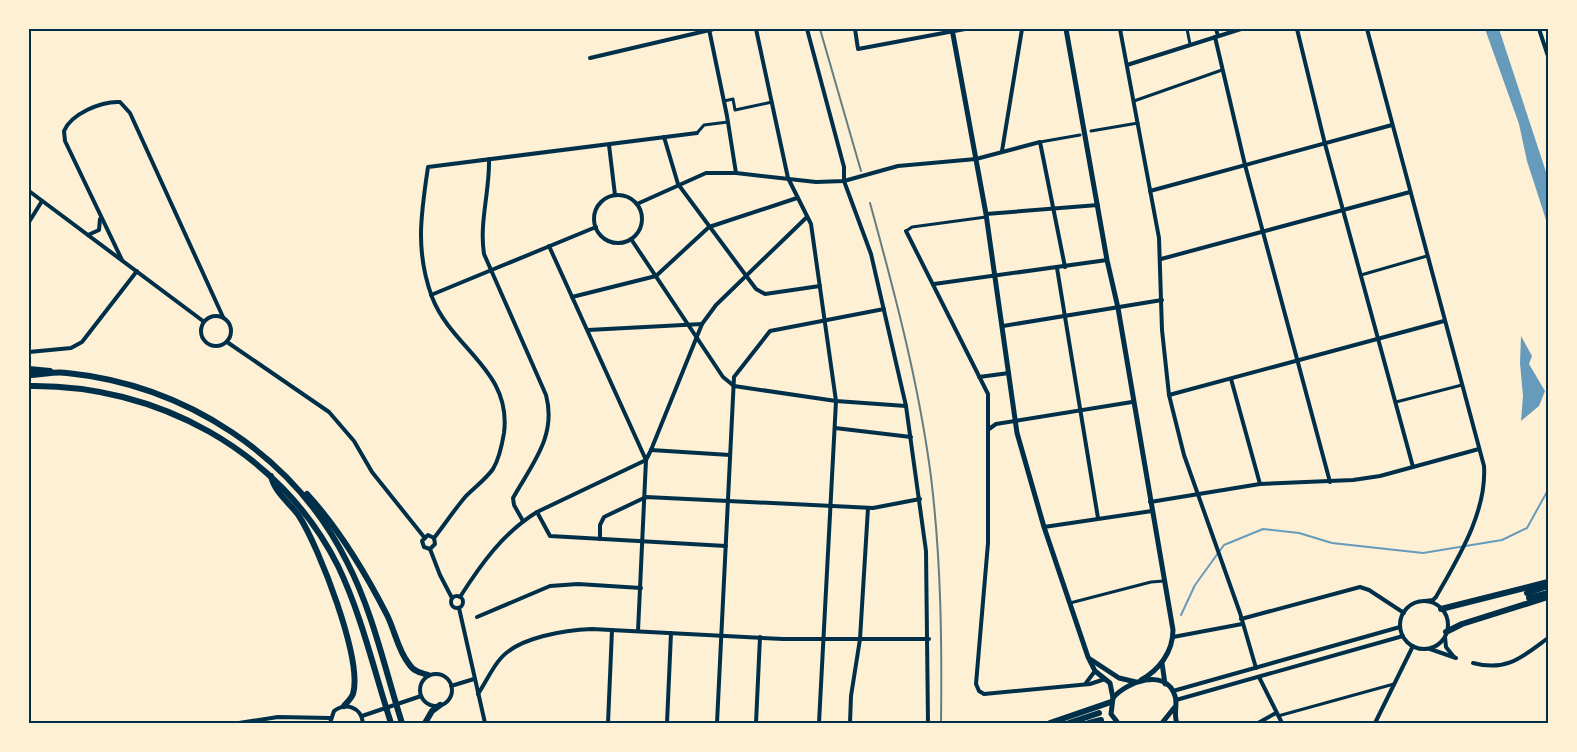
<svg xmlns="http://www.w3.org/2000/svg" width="1577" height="752" viewBox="0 0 1577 752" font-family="Rubik,sans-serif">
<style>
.water{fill:#669bbc}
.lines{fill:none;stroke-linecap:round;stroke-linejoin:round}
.stream{stroke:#669bbc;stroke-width:2}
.pedestrian{stroke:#003049;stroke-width:3}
.minor{stroke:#003049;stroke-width:4}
.tertiary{stroke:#003049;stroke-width:5}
.trunk{stroke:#003049;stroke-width:6}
.rail{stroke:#657d81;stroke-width:2}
.neatline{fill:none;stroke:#003049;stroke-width:2}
</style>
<rect width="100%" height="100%" fill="#fdf0d5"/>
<!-- water -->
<g class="water">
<polygon points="1485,29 1499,29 1548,178 1548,226 1527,161 1519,124"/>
<polygon points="1521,336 1532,356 1529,364 1545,391 1539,406 1521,421 1523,396 1520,363"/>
</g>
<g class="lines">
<!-- stream -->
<polyline class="stream" points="1181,615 1195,585 1224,545 1263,529 1299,533 1332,543 1423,553 1502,540 1527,528 1548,490"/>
<!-- pedestrian -->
<g class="pedestrian">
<polyline points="1187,29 1190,44"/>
<polyline points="724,101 733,99 735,110 772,102"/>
<polyline points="1134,101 1222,70"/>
<polyline points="1091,131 1138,123"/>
<polyline points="697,133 704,125 728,122"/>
<polyline points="1040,142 1080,135"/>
<polyline points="906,231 912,227 986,217"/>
<polyline points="1361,275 1427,256"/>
<polyline points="1396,402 1462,385"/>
<polyline points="1070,603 1151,582 1164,581"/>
<polyline points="1278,716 1394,684"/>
</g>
<!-- minor -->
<g class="minor">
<polyline points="709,29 727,116 736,173"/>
<polyline points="756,29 788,178 811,224 836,401 819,723"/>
<polyline points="807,29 844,167 844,181 871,254 906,406 926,551 928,723"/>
<polyline points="855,29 858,49 965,29"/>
<polyline points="1120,29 1159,238 1162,330 1169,395 1184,455 1240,613 1256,668"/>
<polyline points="1216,29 1218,36"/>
<polyline points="1297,29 1325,144 1413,467"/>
<path d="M1367,29l117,437c3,46 -26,92 -48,131l-3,3 -8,1"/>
<polyline points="1539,29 1548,56"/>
<polyline points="1215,37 1245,165 1330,482"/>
<polyline points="590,58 714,29"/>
<polyline points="1127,65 1241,29"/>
<polyline points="664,137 678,184 756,289 765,294 820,286"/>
<polyline points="609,145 615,195"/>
<polyline points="1002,151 1022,29"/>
<path d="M489,159c1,32 -10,63 -5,95l62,141c11,41 -14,69 -33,103l1,7 9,16"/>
<polyline points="29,191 203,321"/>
<polyline points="1150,191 1392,125"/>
<circle cx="618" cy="219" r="24"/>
<polyline points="637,204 706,173 736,173 816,182 844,181 898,166 976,159 1040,142 1065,267"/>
<polyline points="986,214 1098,205"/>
<polyline points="29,222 42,201"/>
<polyline points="906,231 988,394 988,543 976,684 979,691 984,694 1090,684 1105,679"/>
<polyline points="88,235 99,230 100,219"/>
<polyline points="631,239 723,377 734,386"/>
<polyline points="549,246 646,460"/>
<polyline points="1161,259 1410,192"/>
<path d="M122,260l-57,-119 -1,-10c7,-17 37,-30 56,-29l10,11 93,204"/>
<polyline points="1057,268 1098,518"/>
<polyline points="934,284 1107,260"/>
<polyline points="431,295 596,227"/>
<polyline points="572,297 656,276 709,227 797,198"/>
<circle cx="216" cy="331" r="15"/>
<polyline points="1003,326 1162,300"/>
<polyline points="588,330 702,324"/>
<polyline points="227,342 329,412 354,441 372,472 424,537"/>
<polyline points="29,352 71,348 82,342 137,271"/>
<polyline points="979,377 1009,373"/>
<polyline points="1231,379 1260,484"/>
<polyline points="734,386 836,401 906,406"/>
<polyline points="1169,395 1444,321"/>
<polyline points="835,428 911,437"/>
<polyline points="989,429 996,424 1132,402"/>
<polyline points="651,450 730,455"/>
<polyline points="1150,502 1260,484 1353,480 1380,476 1479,449"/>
<polyline points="537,512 550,536 726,546"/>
<polyline points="1044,527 1152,511"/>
<path d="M434,538c11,-14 20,-28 32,-42 9,-9 20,-17 27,-27 6,-10 9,-24 11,-36 8,-63 -52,-84 -72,-136 -17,-46 -11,-83 -4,-130l269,-34"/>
<polyline points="600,539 600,525 604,517 646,497 873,508 920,499"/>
<polyline points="430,549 440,575 452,598"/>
<polyline points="430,549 424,547 422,541 428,535 434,538"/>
<polyline points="430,549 435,544 434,538"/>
<circle cx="457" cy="602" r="6"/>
<path d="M460,597c21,-33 43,-64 77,-85l109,-52"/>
<circle cx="1424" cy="625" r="24"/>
<polyline points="459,608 485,723"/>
<polyline points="477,617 550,586 578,584 641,588"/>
<polyline points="1241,619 1360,587 1369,590 1404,613"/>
<polyline points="638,631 646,460 651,450 702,324 716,305 807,217"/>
<polyline points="1173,637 1242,624"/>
<polyline points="1445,637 1446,647 1454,657"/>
<polyline points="1430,649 1456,658"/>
<path d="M1473,663c34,9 49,-6 75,-25"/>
<circle cx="436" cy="690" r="16"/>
<polyline points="1259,677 1282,723"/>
<polyline points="1086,683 1095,671"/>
<polyline points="451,686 474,679"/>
<polyline points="1173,691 1400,627"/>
<path d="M478,694c8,-12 14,-26 23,-36 18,-21 65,-28 91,-29l191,10h146"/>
<polyline points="1176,700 1403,636"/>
<polyline points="362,716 421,696"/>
<polyline points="239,723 278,717 330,718"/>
<path d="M330,723l4,-12c12,-9 27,-4 29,12"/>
<polyline points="608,723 612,630"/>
<polyline points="667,723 671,633"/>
<polyline points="717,723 734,377 770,331 884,309"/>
<polyline points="756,723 760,637"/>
<polyline points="850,723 851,696 860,639 868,508"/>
<polyline points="1258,723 1276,713"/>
<polyline points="1375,723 1413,646"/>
</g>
<!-- tertiary -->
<g class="tertiary">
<polyline points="952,29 986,214 1017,433 1044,527 1088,657 1095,671 1110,683 1113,698"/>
<path d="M1066,29l41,231 11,48 55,322c0,22 -14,40 -32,50"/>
<polyline points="1090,659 1119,678 1136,682"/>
<polyline points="1162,663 1165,684"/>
<path d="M1118,723l-7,-9 2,-16c13,-16 53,-31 62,-2 3,9 -2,18 2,27"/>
<polyline points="1162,723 1174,708"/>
</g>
<!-- trunk -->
<g class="trunk">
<polyline points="29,369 50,371"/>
<path d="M29,375c12,0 26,-4 38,-2 118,12 227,82 280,189 26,50 38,108 55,161"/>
<path d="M29,386c127,-2 251,64 309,180 24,50 36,105 53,157"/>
<path d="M271,476c3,16 19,27 28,40 20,31 64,144 54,178 -2,5 -6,8 -9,12"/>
<path d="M307,494c33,36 58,78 80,121 8,16 11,36 22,49 4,7 12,9 19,11"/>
<polyline points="1527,593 1548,586"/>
<polyline points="1529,598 1548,593"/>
<polyline points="1441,609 1548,582"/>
<polyline points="1446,632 1462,624 1548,597"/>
<polyline points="425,723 432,711 440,705"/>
<polyline points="1050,723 1111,702"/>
<polyline points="1069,723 1099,713"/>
<polyline points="1089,723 1101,720"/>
</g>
<!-- rail -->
<g class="rail">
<polyline points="820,29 861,171"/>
<path d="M870,203c25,91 49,181 61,274 10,82 11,164 10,246"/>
</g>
</g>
<!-- border -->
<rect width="1577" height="752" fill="none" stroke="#fdf0d5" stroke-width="60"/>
<rect x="30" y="30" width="1517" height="692" class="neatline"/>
</svg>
